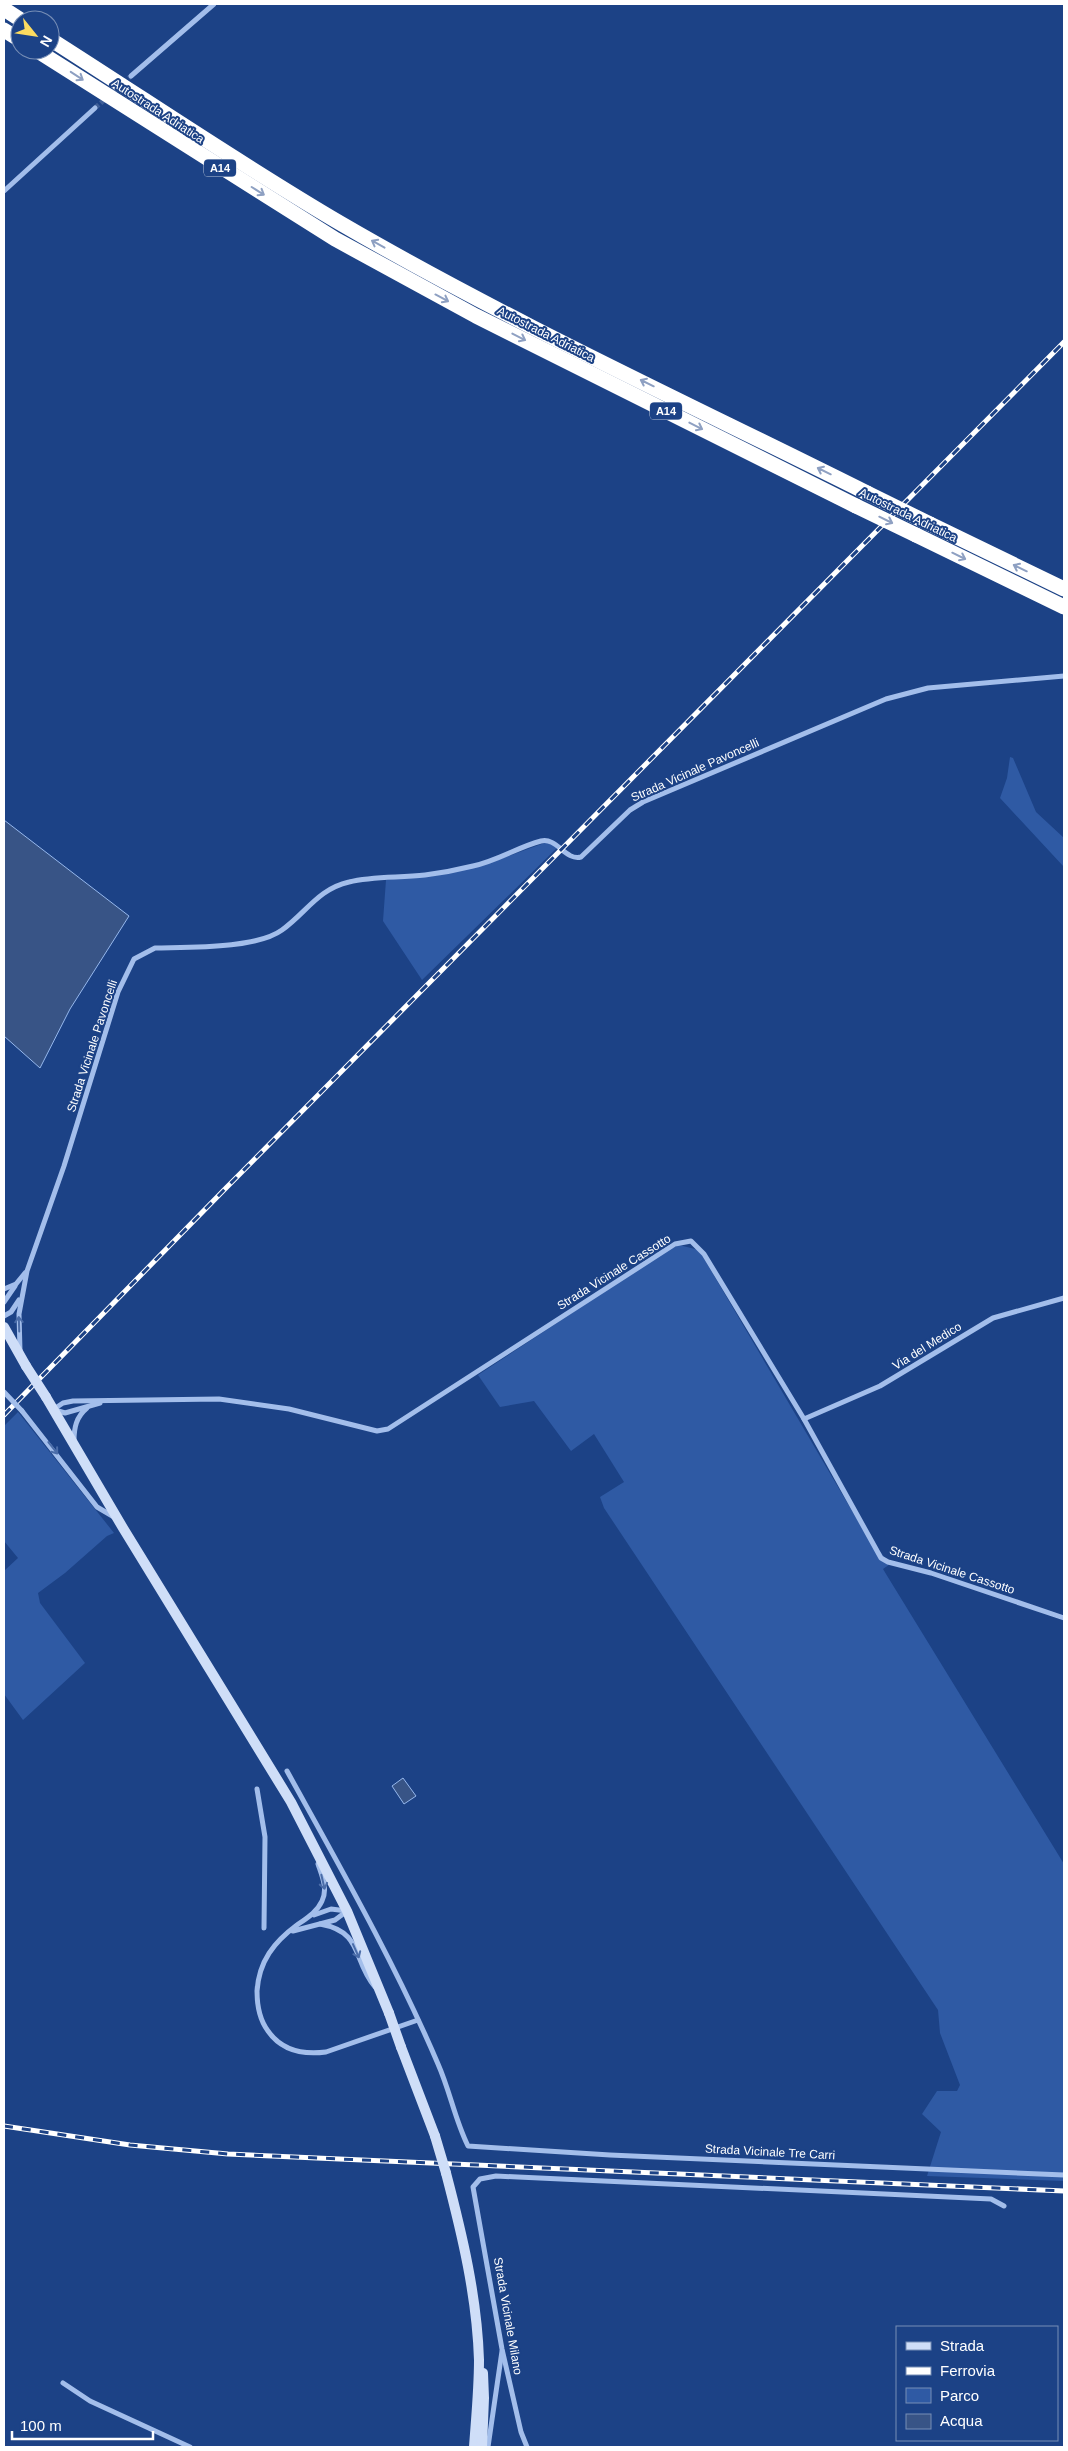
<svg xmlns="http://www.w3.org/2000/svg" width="1068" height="2451" viewBox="0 0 1068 2451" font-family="Helvetica,sans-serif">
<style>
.green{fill:#2f5aa4}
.water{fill:#385486;stroke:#96b8ed}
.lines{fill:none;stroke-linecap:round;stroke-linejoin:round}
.minor-tunnel{stroke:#3e5e98;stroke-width:5;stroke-dasharray:5 2.5;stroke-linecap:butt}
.minor{stroke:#a3beeb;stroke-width:5}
.secondary{stroke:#cfdef8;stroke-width:10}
.motorway{stroke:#fff;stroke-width:15}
.rail-casing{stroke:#fff;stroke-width:5}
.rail{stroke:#1c4286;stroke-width:3;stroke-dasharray:9;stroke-linecap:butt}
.minor-bridge{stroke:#a3beeb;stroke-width:5}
.secondary-bridge{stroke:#cfdef8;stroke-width:10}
.motorway-bridge{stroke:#fff;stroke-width:15}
.oneway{stroke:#8ea0c2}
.oneway2{stroke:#4b6da9}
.labels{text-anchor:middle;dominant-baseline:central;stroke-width:4;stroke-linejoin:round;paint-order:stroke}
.shield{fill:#1c4286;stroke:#bbc6db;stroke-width:1}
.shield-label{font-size:11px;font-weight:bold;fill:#fff}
.street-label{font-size:12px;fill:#fff;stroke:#1c4286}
</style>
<rect width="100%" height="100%" fill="#1c4286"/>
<!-- green -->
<g class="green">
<polygon points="1010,757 1013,758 1036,812 1064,838 1064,867 1000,798 1007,778"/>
<polygon points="547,842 558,847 422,980 383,921 386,880 481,866"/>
<polygon points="679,1245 699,1250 865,1533 890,1564 883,1569 886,1574 1064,1864 1064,2181 927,2176 941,2132 922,2114 937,2091 957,2091 960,2085 940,2033 938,2010 604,1508 600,1497 624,1482 594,1434 571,1451 534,1401 500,1407 478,1375 666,1251"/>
<polygon points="18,1412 114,1533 107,1536 65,1573 38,1593 40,1603 85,1663 23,1720 4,1694 4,1571 18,1558 4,1541 4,1426"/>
</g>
<!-- water -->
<g class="water">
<polygon points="4,820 129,916 70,1009 40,1068 4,1036"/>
<polygon points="403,1778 416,1796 404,1804 392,1786"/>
</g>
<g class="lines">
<!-- minor-tunnel -->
<polyline class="minor-tunnel" points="95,108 131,76"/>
<!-- minor -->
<g class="minor">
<polyline points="131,76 214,4"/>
<polyline points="4,191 95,108"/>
<polyline points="4,1289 16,1284 25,1273"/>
<polyline points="4,1302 15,1286"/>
<polyline points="4,1316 11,1312 19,1300"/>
<path d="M20,1351l-1,-37 8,-43 37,-105 54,-174 16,-33 21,-11c33,-1 101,1 127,-18 24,-17 36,-41 67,-48 24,-6 50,-4 76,-7 16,-2 32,-5 48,-9 24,-5 45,-19 68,-25 16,-4 24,20 40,16l49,-47 13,-8 243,-103 42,-11 136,-12"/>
<polyline points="54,1409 63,1403 73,1401 219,1399 289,1409 377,1431 388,1429 675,1244 691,1241 704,1254 804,1419 881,1558 888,1562 931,1573 1064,1618"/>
<polyline points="55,1410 65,1413 100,1403"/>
<polyline points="22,1411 97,1507 114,1517"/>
<polyline points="804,1419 880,1386 993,1318 1064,1298"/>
<path d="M74,1441c0,-13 2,-24 13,-33"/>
<path d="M287,1771c53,96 108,192 151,293 12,27 17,56 30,82l142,9 454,20"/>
<polyline points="257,1789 265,1837 264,1928"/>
<path d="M318,1864c4,12 10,25 4,37 -5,11 -15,17 -25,24 -23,17 -38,36 -40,66 0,15 2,28 11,40 14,20 35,24 58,21l92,-32"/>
<polyline points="314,1915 331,1909 347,1911"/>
<path d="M320,1924c44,8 32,36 55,63"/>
<polyline points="293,1931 335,1920 347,1911"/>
<polyline points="63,2383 90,2401 190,2447"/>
<polyline points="488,2447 502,2351"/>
<polyline points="527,2447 521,2432 502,2349 473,2187 480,2179 496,2176 518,2177 991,2199 1004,2206"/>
</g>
<!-- secondary -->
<g class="secondary">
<polyline points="4,1327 26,1366"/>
<polyline points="46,1397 123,1528 291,1802 347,1911 389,2013"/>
<polyline points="401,2047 435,2136"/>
<path d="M446,2173c16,61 31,123 33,187 0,29 -3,59 -5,87"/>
<polyline points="482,2447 484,2398 483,2373"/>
</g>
<!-- motorway -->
<g class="motorway">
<polyline points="4,9 21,20"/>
<polyline points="4,30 20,40"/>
<path d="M50,39c96,61 191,126 290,184 170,99 351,182 527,270"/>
<polyline points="36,50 335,239 476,316 856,506"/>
<polyline points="930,524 1064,589"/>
<polyline points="916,535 1064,607"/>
</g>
<defs>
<g id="rail">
<polyline points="4,1415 223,1191 1064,342"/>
<polyline points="4,2126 130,2145 228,2154 1064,2191"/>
</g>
</defs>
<!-- rail casing -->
<use href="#rail" class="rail-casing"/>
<!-- rail -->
<use href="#rail" class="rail"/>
<!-- minor-bridge -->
<polyline class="minor-bridge" points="4,1392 22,1411"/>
<!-- secondary-bridge -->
<g class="secondary-bridge">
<polyline points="26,1366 46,1397"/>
<polyline points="389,2013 401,2047"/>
<polyline points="435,2136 446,2173"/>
</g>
<!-- motorway-bridge -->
<g class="motorway-bridge">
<polyline points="867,493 930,524"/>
<polyline points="856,506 916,535"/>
</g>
</g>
<!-- one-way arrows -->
<defs><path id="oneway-shaft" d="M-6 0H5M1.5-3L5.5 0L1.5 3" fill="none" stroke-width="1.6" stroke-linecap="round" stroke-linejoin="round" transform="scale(1.25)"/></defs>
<g class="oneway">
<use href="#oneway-shaft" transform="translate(77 76) rotate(33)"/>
<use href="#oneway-shaft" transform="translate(258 191) rotate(32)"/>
<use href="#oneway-shaft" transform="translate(378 244) rotate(-151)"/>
<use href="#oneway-shaft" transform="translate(442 298) rotate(28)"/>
<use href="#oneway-shaft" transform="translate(519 337) rotate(27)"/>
<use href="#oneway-shaft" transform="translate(647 383) rotate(-154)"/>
<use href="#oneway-shaft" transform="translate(696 426) rotate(27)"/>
<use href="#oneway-shaft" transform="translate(824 471) rotate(-154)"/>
<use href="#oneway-shaft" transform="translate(886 520) rotate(26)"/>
<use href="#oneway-shaft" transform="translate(959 556) rotate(26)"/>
<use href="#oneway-shaft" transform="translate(1020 568) rotate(-154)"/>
</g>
<g class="oneway2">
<use href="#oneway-shaft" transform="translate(19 1324) rotate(-92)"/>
<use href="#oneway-shaft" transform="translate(53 1448) rotate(52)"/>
<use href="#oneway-shaft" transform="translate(323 1882) rotate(77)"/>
<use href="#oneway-shaft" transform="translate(356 1951) rotate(66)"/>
</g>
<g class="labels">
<!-- shield labels -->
<g class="shield">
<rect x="204" y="159.5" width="32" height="17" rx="4"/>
<rect x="650" y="402.5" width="32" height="17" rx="4"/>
</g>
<g class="shield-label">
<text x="220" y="168">A14</text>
<text x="666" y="411">A14</text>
</g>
<!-- street labels -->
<g class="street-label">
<text transform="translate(158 111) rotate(33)">Autostrada Adriatica</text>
<text transform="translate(546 334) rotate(27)">Autostrada Adriatica</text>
<text transform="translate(908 515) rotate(26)">Autostrada Adriatica</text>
<text transform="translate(695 770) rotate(-24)">Strada Vicinale Pavoncelli</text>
<text transform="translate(92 1046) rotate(-72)">Strada Vicinale Pavoncelli</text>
<text transform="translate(614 1272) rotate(-32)">Strada Vicinale Cassotto</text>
<text transform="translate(927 1346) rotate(-32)">Via del Medico</text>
<text transform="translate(952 1570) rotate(18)">Strada Vicinale Cassotto</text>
<text transform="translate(770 2152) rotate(3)">Strada Vicinale Tre Carri</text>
<text transform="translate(508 2316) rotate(80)">Strada Vicinale Milano</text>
</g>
</g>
<!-- border -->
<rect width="1068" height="2451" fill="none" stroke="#ffffff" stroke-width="10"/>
<!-- legend -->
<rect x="896" y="2326" width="162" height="115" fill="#1c4286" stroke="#778eb6"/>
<rect x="906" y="2342" width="25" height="8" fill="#cfdef8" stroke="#778eb6"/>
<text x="940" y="2351" font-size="15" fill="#ffffff">Strada</text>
<rect x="906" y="2367" width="25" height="8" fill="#ffffff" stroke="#778eb6"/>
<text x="940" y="2376" font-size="15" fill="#ffffff">Ferrovia</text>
<rect x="906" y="2388" width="25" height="15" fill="#2f5aa4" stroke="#778eb6"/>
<text x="940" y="2401" font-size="15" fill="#ffffff">Parco</text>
<rect x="906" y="2414" width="25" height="15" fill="#385486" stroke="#778eb6"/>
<text x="940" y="2426" font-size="15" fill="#ffffff">Acqua</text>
<!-- north arrow -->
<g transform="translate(35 35) rotate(120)"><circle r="24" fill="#1c4286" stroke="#778eb6"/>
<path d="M0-4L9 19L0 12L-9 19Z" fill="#fcdb60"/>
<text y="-8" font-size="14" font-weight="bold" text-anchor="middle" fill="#ffffff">N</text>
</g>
<!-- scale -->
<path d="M12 2431v8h141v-8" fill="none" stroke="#ffffff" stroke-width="2.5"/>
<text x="20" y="2431" font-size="15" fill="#ffffff" stroke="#1c4286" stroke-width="4" paint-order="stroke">100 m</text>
</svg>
